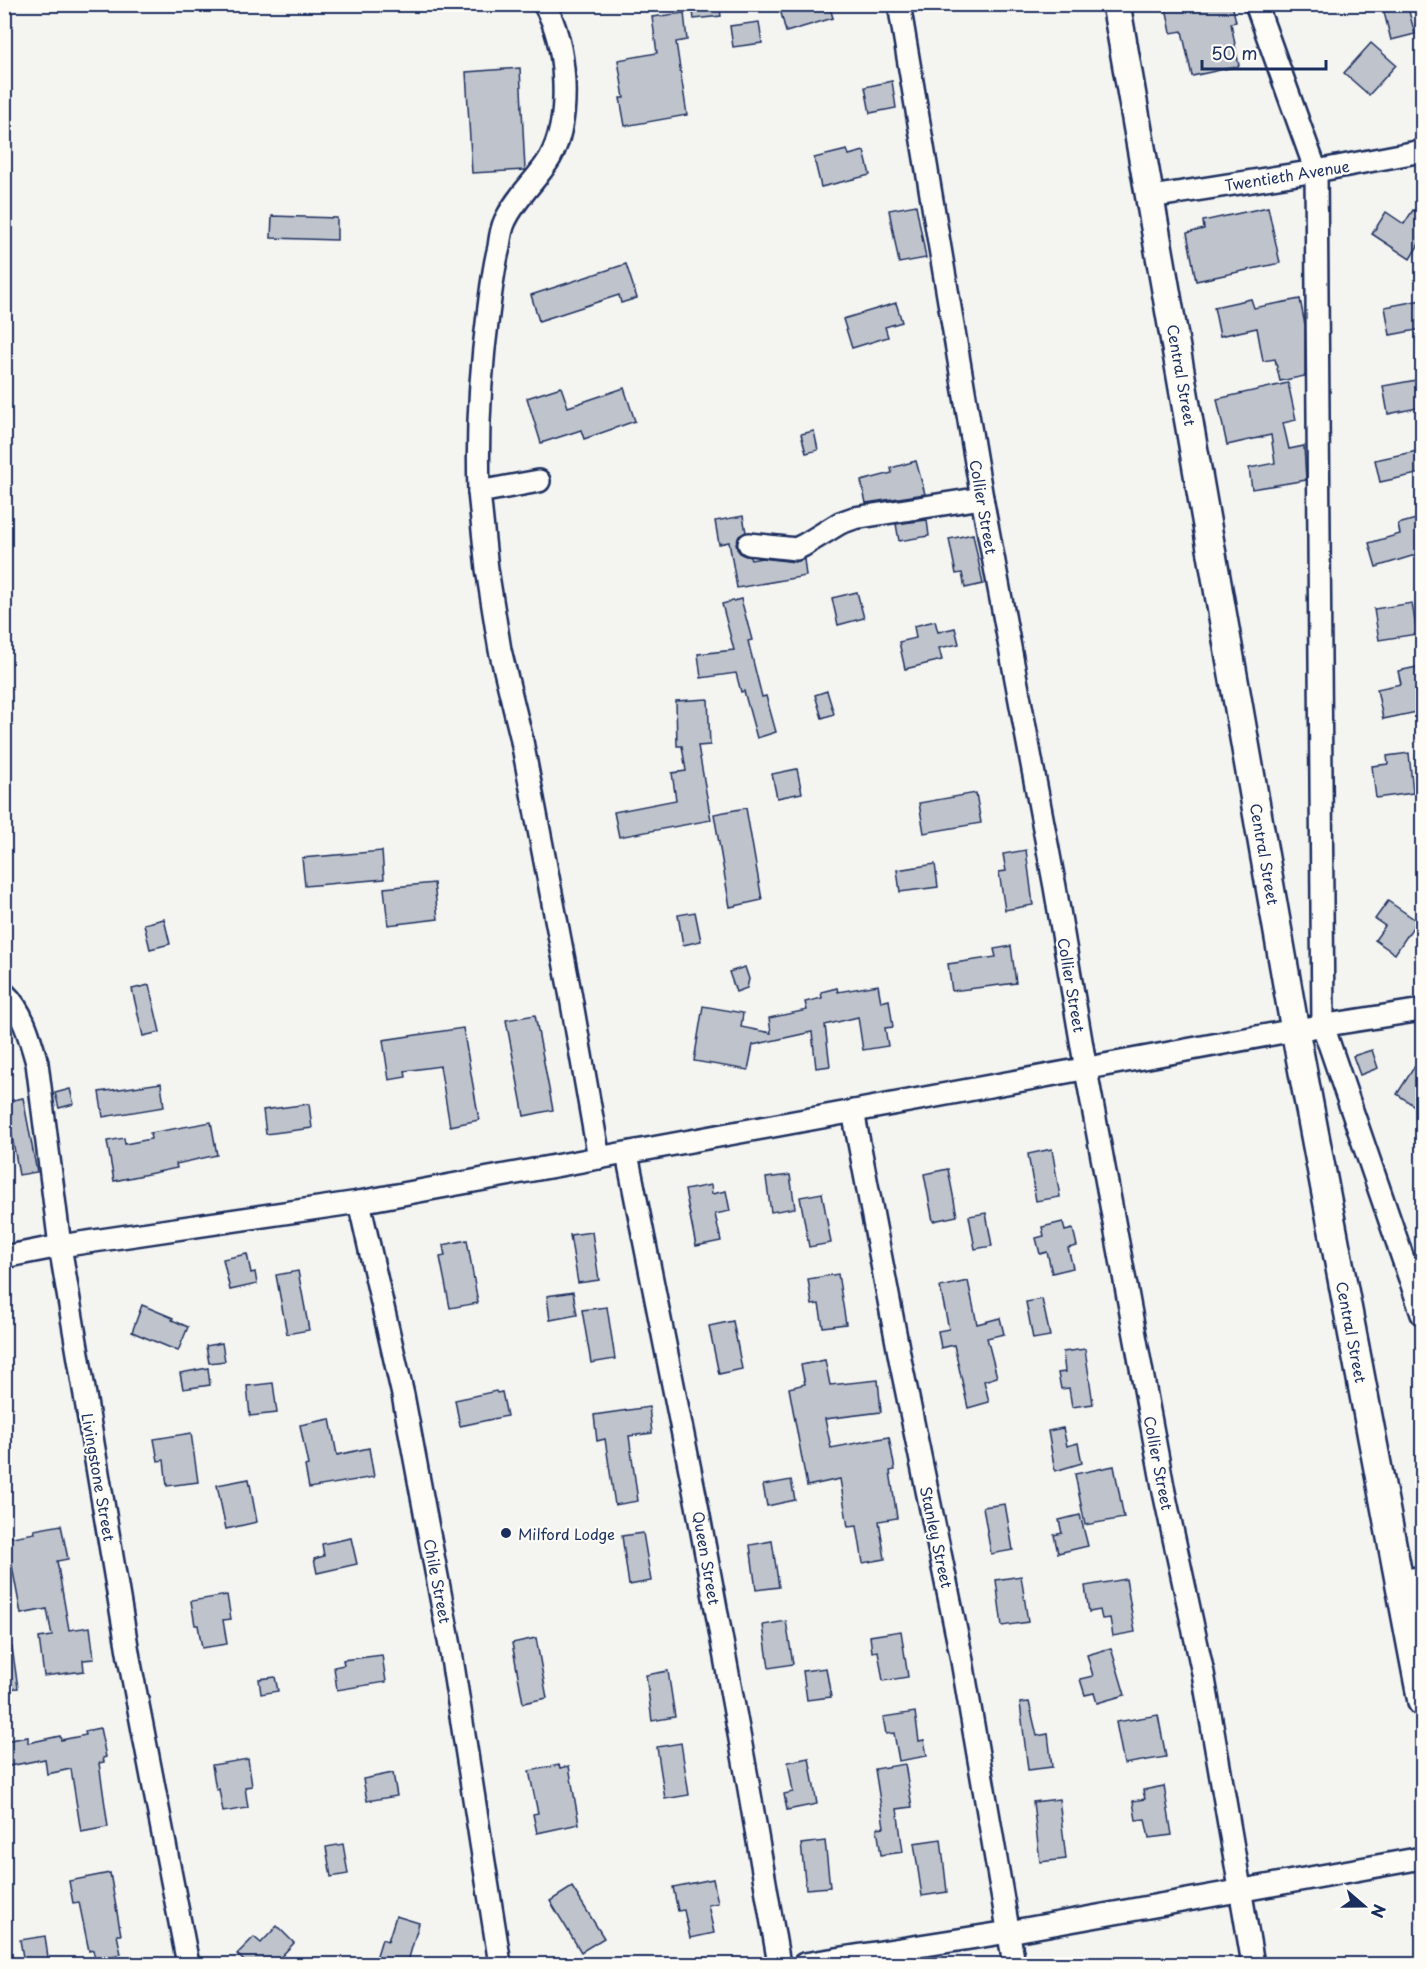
<svg xmlns="http://www.w3.org/2000/svg" width="1427" height="1969" viewBox="0 0 1427 1969" font-family="'Playpen Sans',sans-serif">
<style>
.building{fill:#bfc3cc;stroke:#1b2f5e;stroke-width:1.5}
.lines{fill:none;stroke-linecap:round;stroke-linejoin:round}
.minor-casing{stroke:#1b2f5e;stroke-width:26}
.major-casing{stroke:#1b2f5e;stroke-width:32}
.minor{stroke:#fdfcf7;stroke-width:21}
.major{stroke:#fdfcf7;stroke-width:27}
.poi-dot{fill:#1b2f5e;stroke:#fdfcf7;stroke-width:2}
.labels{text-anchor:middle;dominant-baseline:central;stroke-width:4.5;stroke-linejoin:round;paint-order:stroke}
.street-label{font-size:15px;fill:#1b2f5e;stroke:#fdfcf7}
.poi-label{font-size:15px;fill:#1b2f5e;stroke:#fdfcf7;text-anchor:start}
</style>
<rect width="100%" height="100%" fill="#f4f4f1"/>
<filter id="ink" filterUnits="userSpaceOnUse"><feTurbulence type="fractalNoise" baseFrequency=".0167" numOctaves="2"/><feDisplacementMap in="SourceGraphic" scale="12" xChannelSelector="R" yChannelSelector="G"/><feConvolveMatrix kernelMatrix="1 2 1 2 8 2 1 2 1" color-interpolation-filters="sRGB"/></filter>
<g filter="url(#ink)">
<!-- building -->
<g class="building">
<polygon points="692,4 719,4 721,16 694,19"/>
<polygon points="787,4 829,4 833,18 786,32 780,9 788,7"/>
<polygon points="1178,4 1232,4 1236,22 1231,23 1239,66 1192,76 1182,31 1171,33 1166,7"/>
<polygon points="1382,4 1407,4 1415,34 1391,40"/>
<polygon points="684,13 687,40 676,42 687,115 625,126 620,98 624,98 618,60 657,53 652,17"/>
<polygon points="759,22 762,43 733,47 730,26"/>
<polygon points="1371,43 1396,65 1369,95 1344,73"/>
<polygon points="520,68 525,170 472,173 466,72"/>
<polygon points="892,81 896,108 870,113 865,87"/>
<polygon points="847,150 849,155 864,151 870,175 821,187 814,158"/>
<polygon points="916,205 926,258 899,263 889,210"/>
<polygon points="1268,207 1280,263 1196,281 1187,233 1204,229 1203,221"/>
<polygon points="1413,210 1422,215 1422,239 1410,259 1372,234 1386,212 1404,224"/>
<polygon points="272,216 337,218 337,240 271,238"/>
<polygon points="626,264 637,298 621,303 619,295 539,321 531,295"/>
<polygon points="1251,299 1254,308 1300,299 1305,325 1305,376 1280,381 1275,359 1263,361 1257,328 1220,336 1214,307"/>
<polygon points="1422,300 1422,329 1390,335 1385,307"/>
<polygon points="896,303 902,322 885,327 888,337 852,348 843,319"/>
<polygon points="1422,379 1422,407 1388,414 1383,386"/>
<polygon points="1288,383 1296,420 1283,423 1289,449 1304,446 1306,480 1252,489 1249,468 1275,463 1271,435 1227,445 1217,399"/>
<polygon points="561,387 568,407 624,388 635,421 584,439 581,430 541,443 527,398"/>
<polygon points="814,431 818,450 806,453 801,434"/>
<polygon points="1422,450 1422,473 1380,482 1375,460"/>
<polygon points="916,461 925,494 866,503 861,481 892,473 891,468"/>
<polygon points="743,516 746,532 739,536 736,543 737,549 741,554 750,557 751,560 762,558 795,562 804,559 806,576 737,588 729,542 719,544 715,521"/>
<polygon points="1416,519 1422,543 1422,553 1376,567 1369,543 1400,534 1398,524"/>
<polygon points="927,520 929,536 899,541 896,524"/>
<polygon points="973,534 983,584 965,588 962,573 956,574 949,539"/>
<polygon points="857,592 864,618 838,625 832,598"/>
<polygon points="741,599 752,640 748,641 762,697 766,696 776,732 757,738 744,691 741,692 736,673 701,678 698,654 734,650 722,604"/>
<polygon points="1412,603 1417,634 1379,640 1374,609"/>
<polygon points="935,621 938,632 955,628 959,644 939,648 942,660 905,669 899,642 916,638 914,626"/>
<polygon points="1417,667 1422,691 1422,711 1383,719 1377,689 1401,684 1398,671"/>
<polygon points="827,691 834,714 822,718 815,695"/>
<polygon points="708,699 710,745 698,746 711,820 619,837 614,812 676,800 672,773 686,771 682,746 677,746 676,701"/>
<polygon points="1409,753 1413,793 1376,798 1372,766 1388,764 1387,756"/>
<polygon points="797,769 802,793 777,798 772,774"/>
<polygon points="976,793 981,823 924,833 919,803"/>
<polygon points="746,808 762,900 730,907 714,814"/>
<polygon points="1026,850 1033,905 1005,910 999,872 1006,871 1003,854"/>
<polygon points="382,851 384,879 305,886 302,858"/>
<polygon points="935,864 938,887 900,892 897,870"/>
<polygon points="434,883 438,919 388,925 384,888"/>
<polygon points="1388,901 1417,921 1395,954 1375,940 1385,926 1375,919"/>
<polygon points="695,912 701,941 683,945 678,915"/>
<polygon points="164,919 170,944 150,949 144,924"/>
<polygon points="1011,946 1016,983 952,991 948,964 996,957 994,949"/>
<polygon points="745,967 749,979 747,988 736,992 729,972"/>
<polygon points="149,985 160,1032 143,1036 132,989"/>
<polygon points="878,985 881,1002 889,1000 893,1027 885,1028 888,1046 863,1050 858,1017 825,1025 830,1066 816,1068 812,1032 753,1045 748,1070 694,1061 703,1006 743,1013 741,1027 771,1033 769,1018 807,1010 805,1002 822,998 821,992 837,988 838,992"/>
<polygon points="535,1015 553,1110 524,1116 506,1020"/>
<polygon points="463,1028 479,1120 450,1126 440,1066 405,1071 406,1077 389,1080 383,1040"/>
<polygon points="1372,1050 1378,1068 1360,1075 1353,1056"/>
<polygon points="1422,1055 1422,1111 1397,1094"/>
<polygon points="161,1083 164,1107 103,1117 99,1092"/>
<polygon points="70,1089 74,1104 59,1108 55,1093"/>
<polygon points="23,1098 37,1172 19,1175 11,1130 4,1131 4,1102"/>
<polygon points="309,1104 312,1128 266,1134 263,1110"/>
<polygon points="211,1122 217,1155 176,1164 177,1168 114,1181 107,1141 124,1138 125,1144 151,1139 150,1133"/>
<polygon points="1052,1149 1060,1197 1036,1201 1028,1154"/>
<polygon points="948,1169 957,1216 933,1221 924,1174"/>
<polygon points="790,1175 795,1208 771,1212 766,1178"/>
<polygon points="711,1185 712,1194 726,1191 730,1211 715,1214 721,1241 696,1246 685,1190"/>
<polygon points="822,1193 831,1243 809,1247 800,1197"/>
<polygon points="986,1213 992,1246 975,1249 969,1216"/>
<polygon points="1063,1222 1065,1231 1073,1229 1077,1246 1068,1248 1073,1268 1052,1273 1047,1252 1040,1254 1036,1238 1044,1236 1042,1227"/>
<polygon points="592,1232 599,1280 578,1283 570,1235"/>
<polygon points="467,1240 478,1303 450,1308 440,1257 445,1256 443,1245"/>
<polygon points="247,1254 251,1273 255,1272 257,1284 230,1290 223,1259"/>
<polygon points="298,1271 309,1330 287,1334 276,1275"/>
<polygon points="838,1274 846,1324 823,1327 819,1304 812,1305 808,1279"/>
<polygon points="968,1281 977,1324 1000,1318 1004,1334 987,1338 997,1377 984,1381 989,1402 968,1408 954,1345 941,1348 938,1331 949,1329 940,1287"/>
<polygon points="573,1292 577,1315 550,1320 547,1296"/>
<polygon points="1042,1299 1050,1336 1033,1339 1026,1302"/>
<polygon points="142,1305 173,1318 172,1320 188,1327 178,1351 132,1332"/>
<polygon points="607,1307 615,1359 591,1363 582,1310"/>
<polygon points="733,1321 742,1369 719,1374 709,1326"/>
<polygon points="222,1343 225,1361 209,1363 206,1346"/>
<polygon points="1085,1349 1093,1404 1072,1407 1069,1388 1061,1389 1058,1373 1065,1372 1063,1352"/>
<polygon points="825,1360 830,1385 878,1380 881,1412 825,1419 831,1448 889,1437 895,1470 890,1471 897,1518 879,1521 885,1559 863,1563 857,1526 848,1527 840,1479 807,1486 789,1388 805,1384 801,1365"/>
<polygon points="208,1368 210,1385 183,1389 180,1373"/>
<polygon points="273,1383 277,1413 250,1416 247,1386"/>
<polygon points="496,1391 497,1393 502,1392 507,1416 460,1426 455,1400"/>
<polygon points="649,1407 652,1433 629,1436 638,1501 615,1505 605,1439 597,1441 594,1415"/>
<polygon points="330,1419 337,1455 369,1448 374,1477 309,1488 305,1466 308,1465 300,1425"/>
<polygon points="1063,1428 1067,1446 1078,1443 1082,1463 1055,1471 1048,1431"/>
<polygon points="191,1433 198,1482 167,1486 164,1460 158,1461 154,1439"/>
<polygon points="1114,1466 1124,1518 1085,1525 1075,1474"/>
<polygon points="249,1479 257,1522 226,1529 217,1485"/>
<polygon points="791,1480 795,1500 767,1506 763,1485"/>
<polygon points="1005,1504 1013,1550 991,1554 983,1507"/>
<polygon points="1080,1515 1088,1546 1058,1553 1054,1535 1062,1533 1059,1520"/>
<polygon points="61,1525 68,1559 57,1561 69,1630 90,1627 94,1659 83,1660 84,1671 44,1676 39,1638 52,1636 47,1609 21,1614 12,1566 4,1568 4,1545 8,1544 7,1538 35,1533 34,1530"/>
<polygon points="643,1533 651,1581 629,1585 622,1536"/>
<polygon points="351,1538 357,1564 317,1573 314,1559 324,1556 322,1544"/>
<polygon points="772,1541 779,1587 756,1590 750,1545"/>
<polygon points="1021,1576 1028,1622 1002,1626 996,1580"/>
<polygon points="1126,1579 1135,1632 1113,1636 1110,1618 1102,1619 1100,1610 1089,1612 1085,1586"/>
<polygon points="227,1595 231,1619 223,1620 227,1644 202,1648 198,1625 195,1625 191,1601"/>
<polygon points="786,1621 793,1664 769,1668 763,1625"/>
<polygon points="901,1631 908,1677 883,1681 878,1651 872,1652 870,1636"/>
<polygon points="536,1638 547,1698 523,1703 512,1643"/>
<polygon points="12,1647 18,1688 4,1689 4,1648"/>
<polygon points="1111,1648 1125,1695 1097,1703 1094,1693 1085,1695 1080,1679 1093,1676 1087,1655"/>
<polygon points="382,1655 386,1682 337,1690 334,1667 344,1665 343,1660"/>
<polygon points="826,1668 831,1697 807,1700 803,1671"/>
<polygon points="668,1671 675,1717 652,1721 646,1675"/>
<polygon points="275,1677 278,1691 261,1694 259,1679"/>
<polygon points="1029,1702 1037,1736 1048,1734 1052,1767 1028,1770 1020,1703"/>
<polygon points="915,1712 919,1741 924,1740 927,1756 899,1761 894,1733 886,1734 883,1717"/>
<polygon points="1158,1715 1166,1757 1124,1764 1116,1722"/>
<polygon points="100,1728 106,1757 103,1758 104,1762 99,1763 108,1827 81,1832 71,1769 47,1774 45,1759 4,1767 4,1741 28,1737 28,1743 60,1736 61,1740 86,1735 85,1731"/>
<polygon points="681,1743 689,1795 665,1799 657,1747"/>
<polygon points="809,1758 817,1804 787,1810 784,1794 793,1792 788,1762"/>
<polygon points="248,1759 252,1786 245,1787 248,1808 223,1812 219,1789 216,1790 212,1765"/>
<polygon points="905,1764 912,1807 897,1809 903,1852 881,1855 877,1828 884,1827 875,1769"/>
<polygon points="559,1765 560,1768 569,1766 579,1824 537,1833 533,1814 538,1813 529,1771"/>
<polygon points="393,1773 397,1796 367,1801 363,1779"/>
<polygon points="1164,1786 1172,1835 1149,1838 1145,1819 1136,1820 1133,1801 1145,1799 1143,1790"/>
<polygon points="1059,1799 1066,1859 1040,1862 1033,1802"/>
<polygon points="941,1839 947,1892 922,1896 914,1843"/>
<polygon points="825,1841 830,1887 806,1889 801,1844"/>
<polygon points="343,1844 348,1874 331,1877 326,1847"/>
<polygon points="110,1873 121,1935 117,1935 121,1954 95,1959 93,1950 89,1951 79,1902 73,1903 69,1881"/>
<polygon points="713,1879 718,1903 708,1905 714,1933 690,1938 684,1910 678,1911 673,1887"/>
<polygon points="572,1887 604,1938 581,1952 550,1901"/>
<polygon points="396,1916 419,1923 407,1965 374,1965 382,1939 388,1941"/>
<polygon points="277,1926 294,1943 273,1965 248,1965 237,1954 254,1937 261,1943"/>
<polygon points="45,1936 49,1965 26,1965 25,1957 23,1957 20,1940"/>
</g>
<g class="lines">
<defs>
<g id="minor">
<polyline points="899,4 982,498 1055,887 1086,1070 1164,1492 1203,1673 1253,1964"/>
<polyline points="1256,4 1316,171 1323,1026 1422,1314"/>
<polyline points="1151,197 1316,171 1422,151"/>
<polyline points="539,481 479,492 487,569 500,650 521,736 570,992 599,1158"/>
<path d="M479,492c-2,-60 1,-118 9,-177 3,-23 5,-45 11,-68 1,-8 2,-18 6,-26 11,-24 32,-41 45,-63 22,-40 17,-115 -6,-154"/>
<polyline points="749,544 796,549 804,545 840,523 854,518 982,498"/>
<path d="M4,993c19,18 26,45 33,70l23,183 69,412 59,306"/>
<polyline points="853,1111 901,1364 961,1655 1014,1964"/>
<polyline points="627,1154 697,1505 748,1783 779,1964"/>
<polyline points="359,1202 403,1395 450,1646 500,1964"/>
<polyline points="4,1257 60,1246 359,1202 1295,1030 1422,1010"/>
<polyline points="1399,1582 1422,1577"/>
<polyline points="804,1964 1009,1932 1422,1858"/>
</g>
<polyline id="major" points="1116,4 1295,1030 1422,1702"/>
</defs>
<!-- minor casing -->
<use href="#minor" class="minor-casing"/>
<!-- major casing -->
<use href="#major" class="major-casing"/>
<!-- minor -->
<use href="#minor" class="minor"/>
<!-- major -->
<use href="#major" class="major"/>
</g>
</g>
<!-- markers -->
<circle class="poi-dot" cx="506" cy="1533" r="6"/>
<g class="labels">
<!-- street labels -->
<g class="street-label">
<text transform="translate(1287 175) rotate(-9)">Twentieth Avenue</text>
<text transform="translate(1182 375) rotate(80)">Central Street</text>
<text transform="translate(984 507) rotate(80)">Collier Street</text>
<text transform="translate(1265 854) rotate(80)">Central Street</text>
<text transform="translate(1072 985) rotate(80)">Collier Street</text>
<text transform="translate(1352 1332) rotate(79)">Central Street</text>
<text transform="translate(1159 1463) rotate(79)">Collier Street</text>
<text transform="translate(99 1477) rotate(80)">Livingstone Street</text>
<text transform="translate(937 1537) rotate(78)">Stanley Street</text>
<text transform="translate(707 1558) rotate(80)">Queen Street</text>
<text transform="translate(438 1581) rotate(79)">Chile Street</text>
</g>
<!-- poi labels -->
<g class="poi-label">
<text x="518" y="1533">Milford Lodge</text>
</g>
</g>
<!-- margin -->
<rect width="1427" height="1969" fill="none" stroke="#fdfcf7" stroke-width="24"/>
<rect x="12" y="12" width="1403" height="1945" fill="none" stroke="#1b2f5e" stroke-width="2" filter="url(#ink)"/>
<!-- north arrow -->
<g transform="translate(1364 1906) rotate(110)" stroke="#fdfcf7" stroke-width="4.5" paint-order="stroke">
<path d="M0-4.5L10 22L0 15L-10 22Z" fill="#1b2f5e"/>
<text y="-9" font-size="16" font-weight="bold" text-anchor="middle" fill="#1b2f5e">N</text>
</g>
<!-- scale -->
<path d="M1202 60v9h124v-9" fill="none" stroke="#1b2f5e" stroke-width="3"/>
<text x="1211" y="60" font-size="18" fill="#1b2f5e" stroke="#fdfcf7" stroke-width="4.5" paint-order="stroke">50 m</text>
</svg>
